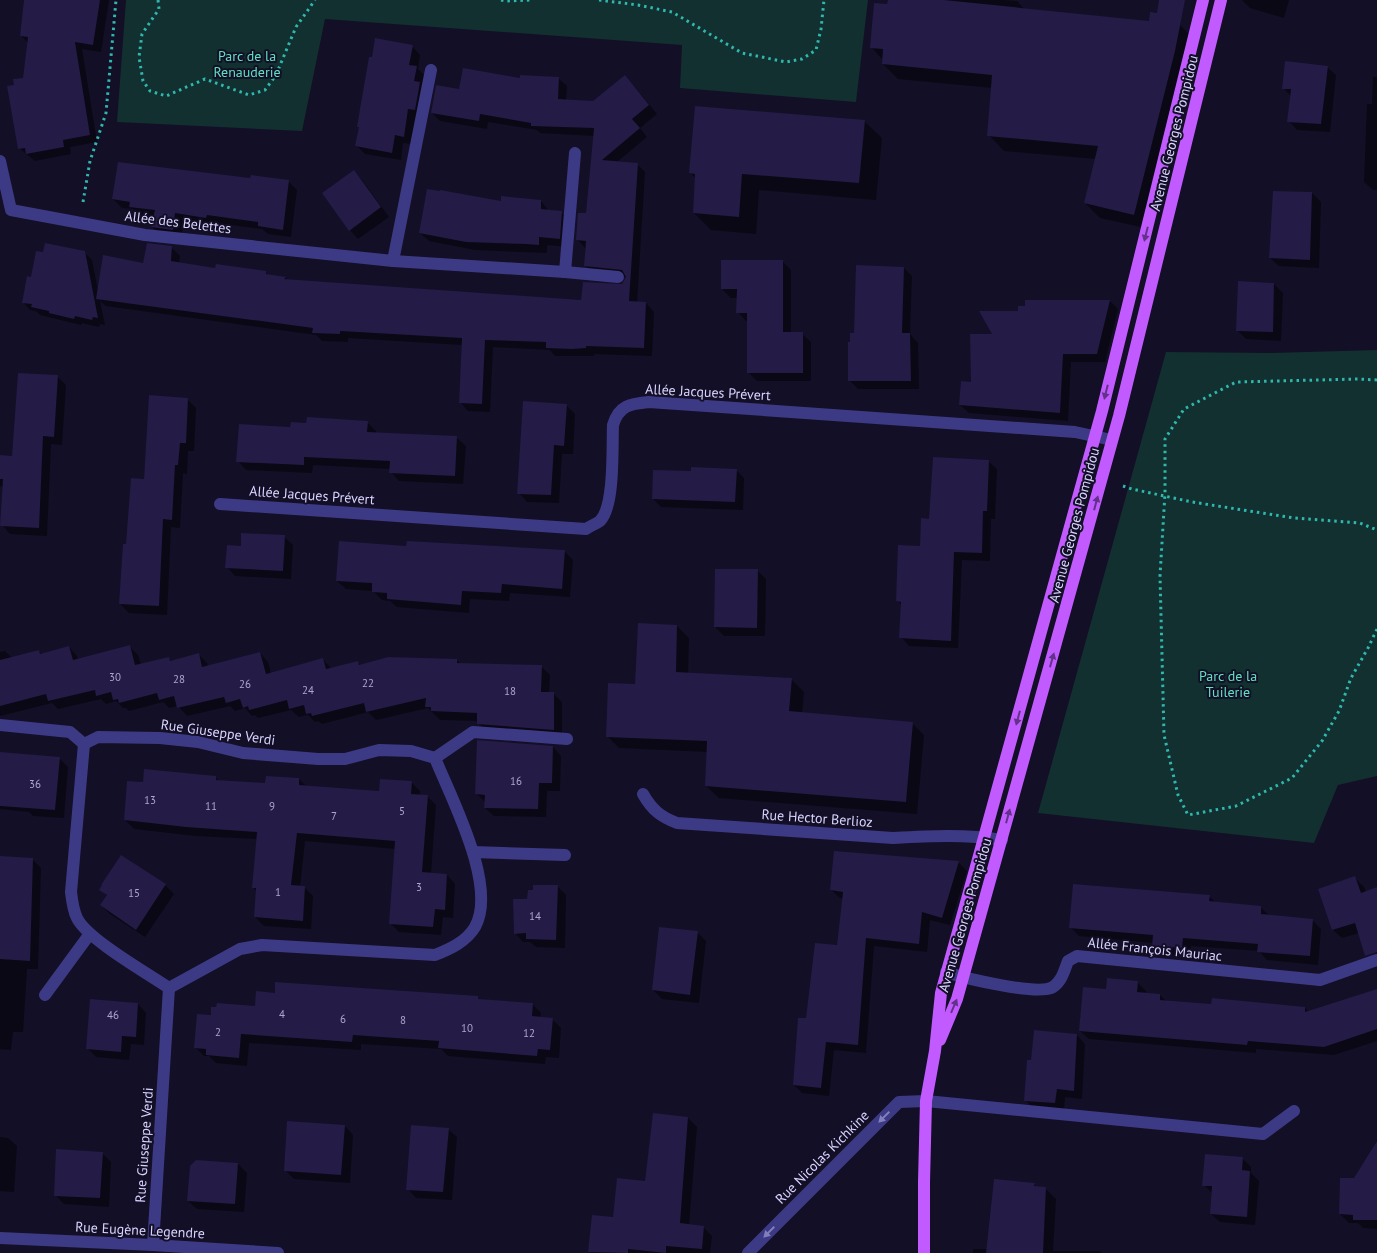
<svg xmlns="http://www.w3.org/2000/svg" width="1377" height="1253" viewBox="0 0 1377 1253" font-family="'PT Sans',sans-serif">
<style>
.green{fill:#12302f}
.shadow{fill:#0007}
.building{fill:#241b47}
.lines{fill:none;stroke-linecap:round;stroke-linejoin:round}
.path{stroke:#2fb8b0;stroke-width:3;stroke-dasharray:2.5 4;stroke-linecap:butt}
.minor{stroke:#3d3a85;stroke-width:12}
.major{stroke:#c25bff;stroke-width:12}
.oneway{fill:#623188}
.oneway2{fill:#837fbc}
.labels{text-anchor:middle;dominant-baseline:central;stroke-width:4;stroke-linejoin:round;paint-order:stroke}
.number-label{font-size:11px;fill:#aca6d1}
.park-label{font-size:14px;fill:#5fe0c0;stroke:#130f26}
.street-label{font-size:14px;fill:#d9d4ff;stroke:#130f26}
</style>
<rect width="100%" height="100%" fill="#130f26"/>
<!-- green -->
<g class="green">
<polygon points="126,0 868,0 856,102 680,88 682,45 325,19 302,131 117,122"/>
<polygon points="1377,350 1377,776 1338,785 1314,843 1038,813 1166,352 1271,353"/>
</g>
<!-- shadow -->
<g class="shadow">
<polygon points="25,0 109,0 101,52 82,49 97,142 70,147 71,154 35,161 19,148 15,86 24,79 29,43 21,36"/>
<polygon points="889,0 1003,0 1017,1 1024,9 1180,25 1195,40 1150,229 1100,218 1085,203 1096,159 1004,151 989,135 992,88 898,79 883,64 883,60 871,47 888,6"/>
<polygon points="1242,0 1289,0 1284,18 1250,8"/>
<polygon points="412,46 420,55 418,69 425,76 412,144 403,143 401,160 365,154 356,145 360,128 358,126"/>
<polygon points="1327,67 1336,75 1330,132 1297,130 1289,121 1291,96 1283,88"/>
<polygon points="1373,77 1377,77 1377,190 1373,190 1364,182 1367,104 1372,104"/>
<polygon points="558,78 567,86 566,100 593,102 633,85 657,114 640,128 647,137 617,162 637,164 645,172 637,303 646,303 654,312 652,356 594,354 594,356 555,356 550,350 493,347 490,412 468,411 460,402 462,345 348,338 348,342 322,341 316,335 106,306 100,301 105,325 100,324 99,327 82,323 81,325 40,315 36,311 30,310 23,302 32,278 85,253 92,260 98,291 171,247 180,256 179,264 216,269 265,272 270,276 286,278 288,280 582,301 618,286 625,283 628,277 594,274 585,265 585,248 577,239 587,215 595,136 540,133 537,130 488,122 487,129 440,121 432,113 460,91 521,80"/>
<polygon points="864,121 882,138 876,200 759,190 756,234 711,230 694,213 696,179 691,173"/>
<polygon points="354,172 362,180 389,217 358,239 350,230"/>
<polygon points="251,179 289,182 297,190 291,237 268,234 262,229 215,223 214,226 183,221 182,238 161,236 152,227 155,217 139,216 133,209 122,208 113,199"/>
<polygon points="1312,193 1321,202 1319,268 1279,266 1270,258"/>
<polygon points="541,201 549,211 561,212 570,221 568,247 547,245 547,253 475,250 429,241 420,233 502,203"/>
<polygon points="782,261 791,270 791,334 802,334 811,342 811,381 757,381 748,372 748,321 746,321 738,312 738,298 731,298 722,289"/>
<polygon points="904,268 912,276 910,334 918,343 919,389 858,389 850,381 851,344 856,334"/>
<polygon points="1274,284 1283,293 1281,341 1246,339 1237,330"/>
<polygon points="1110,301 1118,309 1105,362 1071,362 1068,421 969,413 960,405 973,384 994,335 1019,312"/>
<polygon points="57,376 66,385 62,445 51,444 47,536 10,534 2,525 3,487 0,486 0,456 14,457"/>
<polygon points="187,399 196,408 194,451 188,451 187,474 183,473 180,528 171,527 167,615 129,613 120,604 127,546 145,480"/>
<polygon points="566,405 575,414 573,454 562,454 559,503 527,502 519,493"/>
<polygon points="367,422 376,431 376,434 457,438 466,446 463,484 399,481 391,472 391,469 313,465 312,473 246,470 238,461 291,428"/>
<polygon points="988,461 997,469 995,519 991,519 990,561 962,560 958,648 909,646 901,637 902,605 898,601 921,547 930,520"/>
<polygon points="736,470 744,478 743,510 661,507 653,499 693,473"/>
<polygon points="284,537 293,545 291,579 235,576 227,567 242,547"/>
<polygon points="408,547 564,551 573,560 570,597 510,593 509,601 470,599 469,613 397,607 390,601 382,600 373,591 346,589 337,581"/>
<polygon points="757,570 766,579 765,636 724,636 715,627"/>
<polygon points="677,626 689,638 688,674 792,680 804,692 802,714 912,723 924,735 917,814 719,798 706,786 708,752 619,748 607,736"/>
<polygon points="129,646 138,655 141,665 168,658 172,662 198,654 207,663 208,667 260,653 268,662 271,674 323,660 332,669 357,662 361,666 457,660 461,664 541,666 550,675 549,693 554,694 562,702 562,738 487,732 479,724 479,721 440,720 428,708 376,720 368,712 322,724 318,721 315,722 308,715 299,717 291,710 258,718 255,715 252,716 245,708 235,711 230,706 187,716 178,706 169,708 163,702 129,711 126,708 123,708 116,701 106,704 101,699 58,709 52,703 0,716 0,652 5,651 12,658 39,651 42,655 69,647 77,656 78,660"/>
<polygon points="553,747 561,756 560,791 547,791 546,817 494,816 485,808 486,803 477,794"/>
<polygon points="0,754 59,758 68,767 64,818 33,816 29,812 0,809"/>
<polygon points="215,777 219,781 266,785 299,779 307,787 380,792 412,783 420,791 420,796 427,796 436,805 431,874 447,875 455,884 453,918 443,917 441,935 399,932 390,923 396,849 305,841 300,887 304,887 313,896 311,929 264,926 255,917 257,892 253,887 257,839 196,836 134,829 125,820 144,784"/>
<polygon points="122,856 165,885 174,894 145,937 110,914 101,905 107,896 101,889"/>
<polygon points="0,857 33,860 41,868 38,969 27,969 23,1032 13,1032 11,1050 0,1049"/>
<polygon points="958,862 967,871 950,925 930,920 927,952 874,946 866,1053 834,1050 829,1096 802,1093 794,1085 807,1020 838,947 843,899 840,898 831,890"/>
<polygon points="1355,878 1364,887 1366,892 1377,889 1377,939 1359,933 1342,938 1333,930"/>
<polygon points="557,886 566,895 565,948 536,947 530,942 523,942 515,933 529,900"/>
<polygon points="1209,896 1216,903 1260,907 1270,916 1312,920 1321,929 1318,965 1267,960 1259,951 1191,946 1190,956 1162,954 1153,945 1153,943 1079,936 1071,928"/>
<polygon points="697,932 706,941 699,1003 662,999 653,990"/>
<polygon points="1137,982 1146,991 1146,994 1160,995 1167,1002 1213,1006 1305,1008 1309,1012 1377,990 1377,1041 1334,1055 1256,1049 1256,1053 1089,1039 1080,1031 1107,991"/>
<polygon points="477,998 480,1000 532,1004 541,1013 540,1018 552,1019 561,1028 559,1058 546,1057 545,1064 448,1056 441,1049 361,1044 361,1050 249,1043 247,1066 216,1063 209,1056 204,1056 195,1047 212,1017 256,1007"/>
<polygon points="138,1004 146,1013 144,1045 131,1044 129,1060 96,1057 88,1049"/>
<polygon points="1077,1035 1085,1044 1082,1099 1065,1097 1064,1112 1034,1109 1025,1100 1032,1062"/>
<polygon points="688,1118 697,1127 689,1225 703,1227 712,1236 710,1253 591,1253 589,1251 615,1219 646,1183"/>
<polygon points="345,1126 353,1135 350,1183 294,1179 285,1170"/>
<polygon points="448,1129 457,1137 452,1200 416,1198 408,1189"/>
<polygon points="0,1137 8,1138 17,1146 14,1192 0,1191"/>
<polygon points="1377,1140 1377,1229 1363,1228 1358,1223 1349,1223 1340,1214 1355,1180"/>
<polygon points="102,1153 111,1162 109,1207 64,1204 55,1195"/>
<polygon points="1242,1158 1251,1167 1251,1173 1259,1181 1255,1225 1220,1222 1211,1214 1213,1194 1204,1185"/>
<polygon points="238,1164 247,1173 244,1212 197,1209 188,1201"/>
<polygon points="1034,1184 1038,1188 1046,1189 1056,1199 1053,1251 1100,1251 1102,1253 973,1253 973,1249 987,1249"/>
</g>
<!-- building -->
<g class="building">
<polygon points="24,0 100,0 93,45 75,42 90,135 63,140 64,147 26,154 25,148 18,149 7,86 14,85 13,79 23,78 28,37 20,36"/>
<polygon points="888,0 944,0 1149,21 1150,12 1157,13 1159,0 1185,0 1175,51 1134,215 1084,203 1098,146 987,136 992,75 882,64 883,49 870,48 874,3 887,4"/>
<polygon points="375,38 413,45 409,65 417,66 414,81 420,82 415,110 408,109 404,137 395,135 392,153 355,146 359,127 357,127 361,103 369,57 372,57"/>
<polygon points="1285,61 1328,66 1321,124 1287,122 1291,89 1282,89"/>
<polygon points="463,68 520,78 520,75 559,77 558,99 593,101 625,75 649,105 632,119 640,128 602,160 638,163 629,301 646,302 644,348 586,346 586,348 572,349 546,348 546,342 485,340 482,404 459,403 462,338 340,331 340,334 312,333 313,328 96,299 103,255 143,263 147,243 172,246 171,261 215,268 216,264 266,271 266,274 286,277 284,279 581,300 583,282 622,284 626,277 622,270 584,266 586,241 576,240 578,213 586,213 594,128 531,126 531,123 480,114 479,121 431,113 436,85 459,89"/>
<polygon points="695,106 865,120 859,183 742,174 739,217 693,213 695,174 689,173"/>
<polygon points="118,162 250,178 251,175 289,180 283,230 258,226 258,222 207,215 206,218 175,213 173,230 151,227 155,210 129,207 130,202 112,199"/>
<polygon points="354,170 381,207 349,231 322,193"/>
<polygon points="427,189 440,191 440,190 501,201 501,196 541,200 541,209 562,211 560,239 539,237 539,245 526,244 466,242 419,233"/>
<polygon points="1273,191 1312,192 1310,260 1269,258"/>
<polygon points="45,243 85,251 98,318 93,317 92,320 75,316 74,319 49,313 49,311 31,307 32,304 22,303 27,276 31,277 36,251 43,252"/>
<polygon points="721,260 783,260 783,332 803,332 803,373 747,373 747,313 736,313 737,289 721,289"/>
<polygon points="856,265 904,267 902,333 910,333 911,381 848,381 848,342 850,342 850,333 854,333"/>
<polygon points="1238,281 1274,283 1273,332 1236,331"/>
<polygon points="1025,300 1110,300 1097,354 1063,354 1060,413 959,405 961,381 971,382 970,334 992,334 979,311 1018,311 1018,306 1025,306"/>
<polygon points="18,373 58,375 54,437 43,436 39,528 0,526 3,479 0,479 0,455 12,456"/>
<polygon points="149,395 188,398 186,443 180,443 178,465 175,465 172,520 163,519 159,606 119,604 123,544 126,544 131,478 144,479"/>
<polygon points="523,401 567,404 564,446 554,445 551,495 517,494"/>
<polygon points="307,417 368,421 367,432 457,436 455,476 389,473 390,461 304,457 304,465 236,462 239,424 290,427 291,422 306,423"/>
<polygon points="933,457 989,460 987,511 983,511 982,553 954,552 951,641 899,638 901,602 896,601 898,545 920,546 921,518 929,519"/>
<polygon points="691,467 737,469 735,502 652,499 653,470 691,471"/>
<polygon points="241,533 285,535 283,571 225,568 227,545 241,546"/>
<polygon points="339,541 406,546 407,541 565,550 562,589 502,584 501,593 462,591 461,605 387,599 387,593 372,592 372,583 336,581"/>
<polygon points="715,569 758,569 757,628 714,627"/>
<polygon points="638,623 677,625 676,672 792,678 789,711 913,722 906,802 705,786 707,741 606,737 608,683 635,684"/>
<polygon points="130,645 135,665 169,657 170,661 199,653 202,667 260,652 266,674 323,658 326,669 358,661 359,665 388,657 457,659 457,663 542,665 541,692 554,692 554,730 477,724 477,713 431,711 431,707 425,707 426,698 366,712 364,703 312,716 311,713 306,714 304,705 289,709 287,700 249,710 248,706 243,708 240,699 226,703 224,697 177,708 174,696 159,700 157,693 119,703 118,699 113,700 111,692 96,696 95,690 48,701 46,694 0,706 0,660 39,650 40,654 69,646 73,660"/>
<polygon points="477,740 553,746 552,783 539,783 538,809 484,808 485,795 475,794"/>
<polygon points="0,752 60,757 55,810 0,806"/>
<polygon points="144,769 216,776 216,780 265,783 266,776 299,778 299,785 379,791 380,779 412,781 411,794 428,795 422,872 447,874 445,910 435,909 433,927 389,924 395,841 297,833 291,885 305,886 303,921 254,917 256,888 252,888 257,832 186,827 124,820 127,781 143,782"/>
<polygon points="834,851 959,861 942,918 922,912 919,944 866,938 858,1045 826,1042 821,1088 793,1085 798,1018 806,1018 815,943 837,945 843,892 830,890"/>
<polygon points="121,855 166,884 136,930 100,905 107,895 99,890 102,885 101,885"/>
<polygon points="0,856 33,858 30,961 0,959"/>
<polygon points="1355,876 1361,893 1377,887 1377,952 1365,956 1355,923 1332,930 1318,889"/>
<polygon points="1073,884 1210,895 1209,901 1261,906 1261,914 1313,919 1310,956 1257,952 1258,944 1183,938 1182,948 1152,946 1153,935 1069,928"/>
<polygon points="533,885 558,885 556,940 526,939 526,933 514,934 513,899 527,899 528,890 533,890"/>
<polygon points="659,927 698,931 690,995 652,990"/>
<polygon points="1107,978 1138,981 1137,992 1160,994 1160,1000 1211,1004 1212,998 1305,1007 1305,1012 1377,989 1377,1029 1324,1047 1248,1041 1247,1045 1079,1031 1083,987 1106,989"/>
<polygon points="275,982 478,996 478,999 533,1003 532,1016 553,1018 550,1050 538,1049 537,1056 438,1048 439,1041 353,1035 352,1042 241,1034 239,1058 206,1055 206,1049 194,1048 197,1014 211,1015 211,1007 216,1007 217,1003 255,1006 256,991 275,993"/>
<polygon points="90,999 138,1003 136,1037 122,1036 121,1052 86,1049"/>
<polygon points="1034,1030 1077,1034 1074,1091 1057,1089 1055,1103 1024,1101 1027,1060 1031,1060"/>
<polygon points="653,1113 688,1117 680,1223 704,1226 702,1249 666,1246 666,1253 628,1249 628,1253 588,1252 592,1215 613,1217 617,1178 645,1181"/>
<polygon points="287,1121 345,1125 341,1175 284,1171"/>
<polygon points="411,1125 449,1128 443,1192 406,1190"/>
<polygon points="1377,1141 1377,1220 1353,1220 1353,1215 1339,1214 1340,1178 1354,1178"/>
<polygon points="56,1149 103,1152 100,1198 54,1196"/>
<polygon points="1205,1154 1243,1157 1242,1170 1250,1171 1247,1217 1210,1214 1212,1186 1202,1186"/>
<polygon points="196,1160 238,1163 235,1204 187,1201 190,1166"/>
<polygon points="994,1179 1035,1183 1034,1186 1046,1187 1043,1253 986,1253"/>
</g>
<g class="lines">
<!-- path -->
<g class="path">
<polyline points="158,0 159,9 142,34 139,57 143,81 150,91 166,96 205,79 249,95 265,90 276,75 296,27 315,0"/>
<polyline points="501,0 506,1 530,0"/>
<polyline points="599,0 638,5 672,12 742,53 786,62 802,59 816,50 821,29 824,0"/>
<polyline points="83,202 90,161 106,113 116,0"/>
<polyline points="1377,380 1359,379 1236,382 1184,409 1165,439 1165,493 1160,576 1164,735 1178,795 1188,815 1236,806 1292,778 1322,741 1339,711 1351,678 1368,648 1377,629"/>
<polyline points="1123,486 1132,489 1192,502 1294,518 1360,523 1377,530"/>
</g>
<!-- minor -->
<g class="minor">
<polyline points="0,161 11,210 145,235 393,261 565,272 575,153"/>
<polyline points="393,261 431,70"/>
<polyline points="565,272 618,277"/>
<path d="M220,504l366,25c4,-3 10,-5 14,-8 15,-15 12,-74 13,-96 6,-20 17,-21 36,-23l426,30 37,8"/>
<polyline points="0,725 70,732 84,744"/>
<path d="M98,737l62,1 38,4 45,11 75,6h27l34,-9 32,1 24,7c16,40 63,128 40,169 -9,15 -25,22 -40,28l-173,-10 -22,4 -71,39c-22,-15 -82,-49 -92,-70 -4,-8 -5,-17 -6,-26l13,-148z"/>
<polyline points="435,758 473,732 567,739"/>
<path d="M643,794c9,16 18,23 34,29l216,15c36,-2 73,-4 109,2"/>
<polyline points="473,852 565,855"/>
<path d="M946,972c18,6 92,24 107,15 9,-6 11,-16 15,-26l9,-5 243,24 57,-20"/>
<polyline points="45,995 89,935"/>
<polyline points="0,1238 153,1245 278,1253"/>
<polyline points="153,1245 169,988"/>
<polyline points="748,1253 899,1102 926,1101 1263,1134 1294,1111"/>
</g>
<!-- major -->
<g class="major">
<polyline points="940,1040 957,999 1119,416 1221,0"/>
<polyline points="924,1253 924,1182 926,1101 935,1051 941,993 1102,411 1203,0"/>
</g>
</g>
<!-- one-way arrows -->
<defs><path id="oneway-solid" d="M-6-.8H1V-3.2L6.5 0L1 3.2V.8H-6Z" transform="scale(1.25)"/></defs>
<g class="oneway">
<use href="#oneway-solid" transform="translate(1146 234) rotate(104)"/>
<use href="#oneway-solid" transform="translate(1106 392) rotate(104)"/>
<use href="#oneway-solid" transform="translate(1096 503) rotate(-75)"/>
<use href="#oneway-solid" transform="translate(1052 660) rotate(-74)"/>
<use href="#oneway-solid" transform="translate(1018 718) rotate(105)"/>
<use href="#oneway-solid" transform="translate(1008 816) rotate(-75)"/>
<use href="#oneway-solid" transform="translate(954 1006) rotate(-67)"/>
</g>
<g class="oneway2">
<use href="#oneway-solid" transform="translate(884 1117) rotate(135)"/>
<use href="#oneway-solid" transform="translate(769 1232) rotate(135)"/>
</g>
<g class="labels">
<!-- number labels -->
<g class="number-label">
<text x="115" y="677">30</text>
<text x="179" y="679">28</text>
<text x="368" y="683">22</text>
<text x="245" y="684">26</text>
<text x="308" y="690">24</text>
<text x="510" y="691">18</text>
<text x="516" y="781">16</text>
<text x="35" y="784">36</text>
<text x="150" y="800">13</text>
<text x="211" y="806">11</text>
<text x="272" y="806">9</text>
<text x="402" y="811">5</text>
<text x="334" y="816">7</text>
<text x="419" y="887">3</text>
<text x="278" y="892">1</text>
<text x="134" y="893">15</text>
<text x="535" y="916">14</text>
<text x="282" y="1014">4</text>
<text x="113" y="1015">46</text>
<text x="343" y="1019">6</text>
<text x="403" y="1020">8</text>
<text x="467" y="1028">10</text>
<text x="218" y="1032">2</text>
<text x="529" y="1033">12</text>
</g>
<!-- park labels -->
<g class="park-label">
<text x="247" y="56">Parc de la<tspan x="247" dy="16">Renauderie</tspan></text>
<text x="1228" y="676">Parc de la<tspan x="1228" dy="16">Tuilerie</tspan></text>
</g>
<!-- street labels -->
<g class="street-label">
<text transform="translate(1174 133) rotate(-76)">Avenue Georges Pompidou</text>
<text transform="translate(178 222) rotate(7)">Allée des Belettes</text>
<text transform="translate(708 392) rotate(3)">Allée Jacques Prévert</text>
<text transform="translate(312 495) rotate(4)">Allée Jacques Prévert</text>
<text transform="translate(1074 525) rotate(-75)">Avenue Georges Pompidou</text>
<text transform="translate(218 732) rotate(8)">Rue Giuseppe Verdi</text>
<text transform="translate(817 818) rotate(4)">Rue Hector Berlioz</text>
<text transform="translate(965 915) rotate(-74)">Avenue Georges Pompidou</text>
<text transform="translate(1155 949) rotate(6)">Allée François Mauriac</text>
<text transform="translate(144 1145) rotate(-86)">Rue Giuseppe Verdi</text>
<text transform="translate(822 1157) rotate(-45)">Rue Nicolas Kichkine</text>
<text transform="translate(140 1230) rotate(3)">Rue Eugène Legendre</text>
</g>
</g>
</svg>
